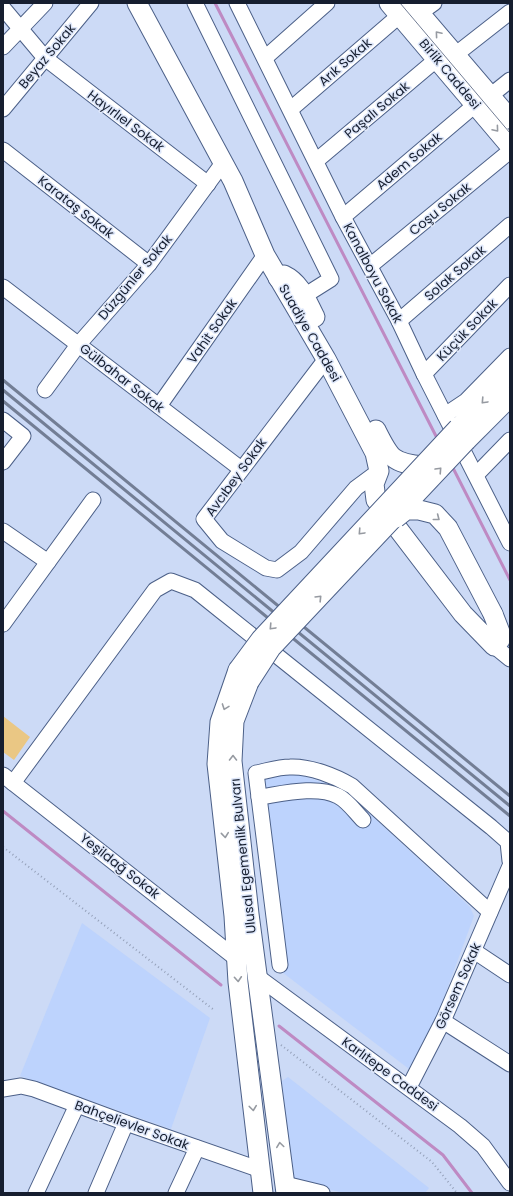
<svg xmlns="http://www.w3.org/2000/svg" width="513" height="1196" viewBox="0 0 513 1196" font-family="Poppins,sans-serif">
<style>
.built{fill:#bdd3fd}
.green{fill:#eac784}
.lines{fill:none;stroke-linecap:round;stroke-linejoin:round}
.stream{stroke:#be8ac3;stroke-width:3}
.minor-casing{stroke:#4c6088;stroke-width:17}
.major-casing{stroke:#4c6088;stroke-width:21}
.path{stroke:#94a0b9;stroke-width:2;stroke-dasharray:1 3;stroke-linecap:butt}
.minor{stroke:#fff;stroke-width:15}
.major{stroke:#fff;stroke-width:19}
.tram{stroke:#737e95;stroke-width:1}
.rail{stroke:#737e95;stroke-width:3}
.major-bridge-casing{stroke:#4c6088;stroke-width:21;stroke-linecap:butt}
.major-bridge{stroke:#fff;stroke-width:19}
.oneway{stroke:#969aa1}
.labels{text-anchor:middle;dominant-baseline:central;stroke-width:3;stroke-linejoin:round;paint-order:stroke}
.street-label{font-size:13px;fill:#161e2f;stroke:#dee7fa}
</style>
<rect width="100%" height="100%" fill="#ccdaf6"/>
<!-- built -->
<g class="built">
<polygon points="289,772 342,788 470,907 474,916 439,1011 409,1069 274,966 250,781"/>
<polygon points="82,923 210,1018 171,1129 20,1076"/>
<polygon points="288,1077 429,1188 425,1193 344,1193 293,1181 282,1081"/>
</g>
<!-- green -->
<polygon class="green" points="3,716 30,737 14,760 3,752"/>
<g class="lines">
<!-- stream -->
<g class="stream">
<polyline points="215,3 438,440"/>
<polyline points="452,466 510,580"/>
<polyline points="3,811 221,985"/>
<polyline points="279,1026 443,1155 472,1193"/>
</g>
<defs>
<g id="minor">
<polyline points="195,3 331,279 304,296"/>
<polyline points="237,3 343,217 399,321 424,374 510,543"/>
<polyline points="3,8 45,58 208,184"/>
<polyline points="420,13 434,3"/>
<polyline points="3,47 45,3"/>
<polyline points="455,55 510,12"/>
<polyline points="265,58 327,3"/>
<polyline points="490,96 510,80"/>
<polyline points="3,109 91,3"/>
<polyline points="291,109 400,15"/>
<polyline points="3,150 149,264"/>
<polyline points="316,161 437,59"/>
<polyline points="343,217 475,105"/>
<polyline points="370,266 510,151"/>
<polyline points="3,287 241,469"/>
<polyline points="399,321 510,225"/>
<polyline points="326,359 204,519 222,541 266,568 277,570 301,552 356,488 379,471"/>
<polyline points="424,374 510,285"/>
<polyline points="45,390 78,345 149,264 223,163"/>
<polyline points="159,406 265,255"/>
<polyline points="445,415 466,401 510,356"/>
<polyline points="3,420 23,436 3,462"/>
<polyline points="476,475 510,440"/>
<polyline points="3,531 48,562"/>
<polyline points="3,624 93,500"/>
<polyline points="494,646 510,659"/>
<polyline points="3,775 237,959"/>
<polyline points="13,783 155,590 171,581 195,590 491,827 508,842 510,861"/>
<path d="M259,797c22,-3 58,-12 79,-1 10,5 18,17 25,24"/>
<polyline points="474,951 510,975"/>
<path d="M280,965l-24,-192c11,-2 22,-6 34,-6 20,-1 45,9 62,19l138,126"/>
<polyline points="258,977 460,1126 483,1146 510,1183"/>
<polyline points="443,1021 510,1064"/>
<polyline points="409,1087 443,1021 510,866"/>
<polyline points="3,1089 21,1086 34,1089 126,1123 261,1170"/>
<polyline points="285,1184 322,1193"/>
<polyline points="36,1193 77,1105"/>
<polyline points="96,1193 126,1123"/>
<polyline points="176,1193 197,1148"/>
</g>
<g id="major">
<polyline points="137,3 233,181 265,255 326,359 375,453 379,471 374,484 376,500 463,614 494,646 500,640 500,632 493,614"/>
<polyline points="389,3 510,146"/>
<polyline points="411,3 510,119"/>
<path d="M278,278l6,-3c17,8 23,27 31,42"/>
<polyline points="458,428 510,373"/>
<path d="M376,430c14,28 16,33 47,36"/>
<polyline points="466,441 510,397"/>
<polyline points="238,670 220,722 217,764 234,916 238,982 263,1193"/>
<polyline points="249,682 234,721 232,761 249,914 286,1193"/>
</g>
</defs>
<!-- minor casing -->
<use href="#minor" class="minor-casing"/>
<!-- major casing -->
<use href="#major" class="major-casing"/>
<!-- path -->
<g class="path">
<polyline points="3,847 214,1010"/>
<polyline points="281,1045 432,1162 457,1193"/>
</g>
<!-- minor -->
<use href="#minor" class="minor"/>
<!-- major -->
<use href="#major" class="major"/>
<!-- tram -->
<polyline class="tram" points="400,3 510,133"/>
<!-- rail -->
<g class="rail">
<polyline points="3,380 510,796"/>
<polyline points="3,390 510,806"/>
<polyline points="3,401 510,816"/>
</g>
<defs>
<g id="major-bridge">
<polyline points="396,518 406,510 419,510 435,514 448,528 493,614"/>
<polyline points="238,670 261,639 458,428"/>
<polyline points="249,682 271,648 466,441"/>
</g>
</defs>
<!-- major-bridge casing -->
<use href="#major-bridge" class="major-bridge-casing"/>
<!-- major-bridge -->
<use href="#major-bridge" class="major-bridge"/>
</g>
<!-- one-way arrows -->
<defs><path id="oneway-chevron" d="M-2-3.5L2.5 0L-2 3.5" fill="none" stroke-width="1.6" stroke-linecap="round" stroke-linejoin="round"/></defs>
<g class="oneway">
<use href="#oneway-chevron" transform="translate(438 34) rotate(-130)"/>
<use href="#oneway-chevron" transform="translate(496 129) rotate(50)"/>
<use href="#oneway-chevron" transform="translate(484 401) rotate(133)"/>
<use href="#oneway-chevron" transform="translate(439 470) rotate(-47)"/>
<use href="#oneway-chevron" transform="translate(437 518) rotate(38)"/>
<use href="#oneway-chevron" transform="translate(361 532) rotate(133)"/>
<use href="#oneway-chevron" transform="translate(319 598) rotate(-46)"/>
<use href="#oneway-chevron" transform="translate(272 627) rotate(133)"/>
<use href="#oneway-chevron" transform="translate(225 707) rotate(110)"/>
<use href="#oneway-chevron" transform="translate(233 758) rotate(-90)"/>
<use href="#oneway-chevron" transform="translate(225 835) rotate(84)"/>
<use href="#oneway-chevron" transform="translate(238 979) rotate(86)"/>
<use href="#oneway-chevron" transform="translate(253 1108) rotate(83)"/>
<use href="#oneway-chevron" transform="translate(280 1145) rotate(-98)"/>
</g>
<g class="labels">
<!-- street labels -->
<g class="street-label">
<text transform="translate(47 56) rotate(-50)">Beyaz Sokak</text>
<text transform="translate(345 62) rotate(-41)">Arık Sokak</text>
<text transform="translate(450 74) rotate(50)">Birlik Caddesi</text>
<text transform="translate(377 110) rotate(-40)">Paşalı Sokak</text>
<text transform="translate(126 121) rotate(37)">Hayırlıel Sokak</text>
<text transform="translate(409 161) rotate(-40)">Adem Sokak</text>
<text transform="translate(76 207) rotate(38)">Karataş Sokak</text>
<text transform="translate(440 209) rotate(-39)">Coşu Sokak</text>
<text transform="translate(373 273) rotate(62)">Kanalboyu Sokak</text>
<text transform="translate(455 273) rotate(-41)">Solak Sokak</text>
<text transform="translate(135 277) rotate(-50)">Düzgünler Sokak</text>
<text transform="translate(467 330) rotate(-46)">Küçük Sokak</text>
<text transform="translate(212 331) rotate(-55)">Vahit Sokak</text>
<text transform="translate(310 333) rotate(60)">Suadiye Caddesi</text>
<text transform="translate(122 378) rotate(38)">Gülbahar Sokak</text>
<text transform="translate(236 477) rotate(-54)">Avcıbey Sokak</text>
<text transform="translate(243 856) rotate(-96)">Ulusal Egemenlik Bulvarı</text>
<text transform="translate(120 866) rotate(38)">Yeşildağ Sokak</text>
<text transform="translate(458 986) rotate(-66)">Görsem Sokak</text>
<text transform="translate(390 1074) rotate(36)">Karlıtepe Caddesi</text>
<text transform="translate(132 1125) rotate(20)">Bahçelievler Sokak</text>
</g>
</g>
<!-- border -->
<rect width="513" height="1196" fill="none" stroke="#161e2f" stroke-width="8"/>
</svg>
